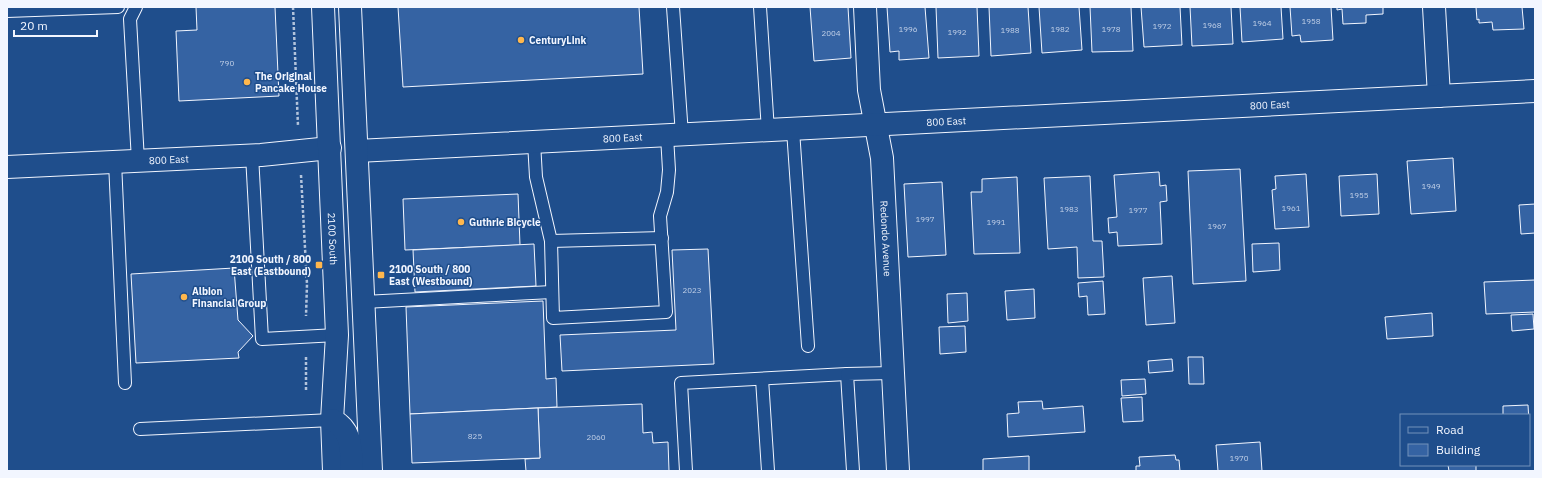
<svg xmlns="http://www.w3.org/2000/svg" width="1542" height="478" viewBox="0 0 1542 478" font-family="'IBM Plex Sans',sans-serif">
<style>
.building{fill:#3563a3;stroke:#f2f6ff}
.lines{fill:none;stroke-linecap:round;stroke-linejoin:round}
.service-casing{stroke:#f2f6ff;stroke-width:14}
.minor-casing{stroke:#f2f6ff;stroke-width:24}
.secondary-casing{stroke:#f2f6ff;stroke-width:24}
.path{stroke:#b3c4dc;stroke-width:2.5;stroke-dasharray:3 2;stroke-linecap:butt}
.service{stroke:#1f4e8c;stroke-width:12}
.minor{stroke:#1f4e8c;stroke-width:22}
.secondary{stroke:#1f4e8c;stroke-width:22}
.poi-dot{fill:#ffb74d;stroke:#1f4e8c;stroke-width:1.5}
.labels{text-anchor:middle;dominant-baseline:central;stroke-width:3;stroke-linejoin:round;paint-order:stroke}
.number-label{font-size:8px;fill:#c3d1e8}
.poi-label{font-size:10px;font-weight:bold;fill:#f2f6ff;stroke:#1f4e8c;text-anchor:start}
.street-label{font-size:10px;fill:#f2f6ff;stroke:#1f4e8c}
</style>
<rect width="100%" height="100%" fill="#1f4e8c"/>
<!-- building -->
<g class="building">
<polygon points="196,7 275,7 279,96 179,101 176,31 197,30"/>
<polygon points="398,7 639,7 643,74 403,87"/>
<polygon points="810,7 848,7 851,58 814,61"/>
<polygon points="887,7 925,7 929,58 899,60 899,51 890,52"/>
<polygon points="936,7 977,7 979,56 938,58"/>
<polygon points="989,7 1028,7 1031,53 991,56"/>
<polygon points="1039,7 1079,7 1082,50 1042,53"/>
<polygon points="1090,7 1131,7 1133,51 1092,52"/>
<polygon points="1141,7 1180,7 1182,45 1144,47"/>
<polygon points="1190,7 1231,7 1233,44 1192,46"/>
<polygon points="1240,7 1281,7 1283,39 1242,42"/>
<polygon points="1290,7 1331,7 1333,40 1301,42 1300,35 1292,36"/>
<polygon points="1337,7 1383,7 1383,14 1366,15 1366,23 1343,24 1342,9 1337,10"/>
<polygon points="1476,7 1522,7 1524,29 1493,30 1492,22 1479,23 1479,19 1477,20"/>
<polygon points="1453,158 1456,211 1411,214 1407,161"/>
<polygon points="1240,169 1246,281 1193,284 1188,171"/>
<polygon points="1159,172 1160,186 1166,185 1167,201 1160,202 1162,244 1118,246 1117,232 1109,233 1108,218 1117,217 1114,175"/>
<polygon points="1306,174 1309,227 1275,229 1272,190 1276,189 1275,176"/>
<polygon points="1377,174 1379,214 1341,216 1339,176"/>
<polygon points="1090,176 1093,241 1102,241 1104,277 1078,278 1077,247 1048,249 1044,178"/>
<polygon points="1017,177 1020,253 974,254 971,192 982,192 982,179"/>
<polygon points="942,182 946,255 908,257 904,184"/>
<polygon points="518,194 520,245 405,250 403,199"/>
<polygon points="1535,204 1535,233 1521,234 1519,205"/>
<polygon points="1279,243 1280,270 1253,272 1252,244"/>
<polygon points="534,244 536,286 415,292 413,250"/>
<polygon points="708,249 714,364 562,371 560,335 676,330 672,250"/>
<polygon points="234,268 238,320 253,336 238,352 239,358 136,363 131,274"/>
<polygon points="1172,276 1175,323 1146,325 1143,278"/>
<polygon points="1535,280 1535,312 1486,314 1484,282"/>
<polygon points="1103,281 1105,314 1088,315 1087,296 1079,297 1078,283"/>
<polygon points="1034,289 1035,318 1007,320 1005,291"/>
<polygon points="967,293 968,321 948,323 947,294"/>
<polygon points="543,301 546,379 556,378 557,407 410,414 406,307"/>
<polygon points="1432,313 1433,336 1387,339 1385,317"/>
<polygon points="1533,314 1534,329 1512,331 1511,315"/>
<polygon points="965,326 966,352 940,354 939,327"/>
<polygon points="1188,357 1203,357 1204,384 1189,384"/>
<polygon points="1172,359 1173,371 1149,373 1148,361"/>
<polygon points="1145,379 1146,394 1122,396 1121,380"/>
<polygon points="1142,397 1143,421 1123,422 1121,398"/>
<polygon points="1042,401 1043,409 1083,406 1085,432 1008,437 1007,414 1019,413 1018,402"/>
<polygon points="642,404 643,433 652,432 653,443 668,442 669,471 526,471 525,459 540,458 538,408"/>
<polygon points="1528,405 1529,422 1529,415 1503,415 1503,406"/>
<polygon points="538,408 540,458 412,463 410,414"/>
<polygon points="1260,442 1262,471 1218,471 1216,445"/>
<polygon points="1175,455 1176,460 1179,460 1180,471 1136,471 1136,466 1140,466 1139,457"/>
<polygon points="1029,456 1029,471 983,471 983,459"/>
<polygon points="1448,465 1476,465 1476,471 1449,471"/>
</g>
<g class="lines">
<defs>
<g id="service">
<polyline points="136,7 130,19 138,161"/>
<polyline points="673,7 682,135"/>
<polyline points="760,7 768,131"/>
<polyline points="7,11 118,7"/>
<polyline points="793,130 808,346"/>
<polyline points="534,142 536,177 551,241 553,318 666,312 660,216 667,192 669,170 667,136"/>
<polyline points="252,155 262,339 337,335"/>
<polyline points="115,162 125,383"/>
<polyline points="551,241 662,238"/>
<polyline points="364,302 552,292"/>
<polyline points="762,379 768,471"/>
<polyline points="140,429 332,420"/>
<polyline points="686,471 681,383 847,374"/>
<polyline points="853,471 847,374 893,373"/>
</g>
<g id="minor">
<path id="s1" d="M865,7l4,83 13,68 16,313"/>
<polyline points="1434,7 1439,96"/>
<path id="s2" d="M357,151l1178,-60"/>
<path id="s3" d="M7,167l254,-12 69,-7"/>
</g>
<g id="secondary">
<path id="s4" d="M323,7l14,328 -5,85 2,51"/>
<polyline points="350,7 371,471"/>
<path d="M332,420c21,10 19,31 20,51"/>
</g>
</defs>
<!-- service casing -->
<use href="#service" class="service-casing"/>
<!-- minor casing -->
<use href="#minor" class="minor-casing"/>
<!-- secondary casing -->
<use href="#secondary" class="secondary-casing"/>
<!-- path -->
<g class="path">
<polyline points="293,7 298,126"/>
<polyline points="301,175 307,284 306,316"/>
<polyline points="306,357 306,390"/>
</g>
<!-- service -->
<use href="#service" class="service"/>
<!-- minor -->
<use href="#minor" class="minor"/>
<!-- secondary -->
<use href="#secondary" class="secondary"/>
</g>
<!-- markers -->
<g class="poi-dot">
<circle cx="521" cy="40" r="4"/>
<circle cx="247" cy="82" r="4"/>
<circle cx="461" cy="222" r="4"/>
<rect x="315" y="261" width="8" height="8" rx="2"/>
<rect x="377" y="271" width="8" height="8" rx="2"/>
<circle cx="184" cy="297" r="4"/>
</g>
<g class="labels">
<!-- number labels -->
<g class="number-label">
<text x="1311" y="21">1958</text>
<text x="1262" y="23">1964</text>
<text x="1212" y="25">1968</text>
<text x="1162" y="26">1972</text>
<text x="908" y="29">1996</text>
<text x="1060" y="29">1982</text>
<text x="1111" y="29">1978</text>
<text x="1010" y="30">1988</text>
<text x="957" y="32">1992</text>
<text x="831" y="33">2004</text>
<text x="227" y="63">790</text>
<text x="1431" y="186">1949</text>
<text x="1359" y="195">1955</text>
<text x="1291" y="208">1961</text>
<text x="1069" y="209">1983</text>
<text x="1138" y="210">1977</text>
<text x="925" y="219">1997</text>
<text x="996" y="222">1991</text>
<text x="1217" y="226">1967</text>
<text x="692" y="290">2023</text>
<text x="475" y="436">825</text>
<text x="596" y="437">2060</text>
<text x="1239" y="458">1970</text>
</g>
<!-- poi labels -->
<g class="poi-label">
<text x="529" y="40">CenturyLink</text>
<text x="255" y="76">The Original<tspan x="255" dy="12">Pancake House</tspan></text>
<text x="469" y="222">Guthrie Bicycle</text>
<text x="311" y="259" text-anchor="end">2100 South / 800<tspan x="311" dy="12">East (Eastbound)</tspan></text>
<text x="389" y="269">2100 South / 800<tspan x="389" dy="12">East (Westbound)</tspan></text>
<text x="192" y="291">Albion<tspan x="192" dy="12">Financial Group</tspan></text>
</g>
<!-- street labels -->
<g class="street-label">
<text stroke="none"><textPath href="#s2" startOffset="914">800 East</textPath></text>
<text stroke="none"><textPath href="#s2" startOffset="590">800 East</textPath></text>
<text stroke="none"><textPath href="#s2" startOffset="266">800 East</textPath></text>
<text stroke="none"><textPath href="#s3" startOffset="162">800 East</textPath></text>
<text stroke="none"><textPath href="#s1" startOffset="233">Redondo Avenue</textPath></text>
<text stroke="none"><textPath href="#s4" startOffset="232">2100 South</textPath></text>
</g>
</g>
<!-- border -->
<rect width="1542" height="478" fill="none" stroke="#f2f6ff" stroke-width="16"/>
<!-- legend -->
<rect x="1400" y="414" width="130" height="52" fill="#1f4e8c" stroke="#7391ba"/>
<rect x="1408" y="427" width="20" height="6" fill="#1f4e8c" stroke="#7391ba"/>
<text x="1436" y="434" font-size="12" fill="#f2f6ff">Road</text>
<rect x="1408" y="444" width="20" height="12" fill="#3563a3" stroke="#7391ba"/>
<text x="1436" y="454" font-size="12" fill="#f2f6ff">Building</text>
<!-- scale -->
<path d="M14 30v6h83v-6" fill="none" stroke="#f2f6ff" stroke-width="2"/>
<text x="20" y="30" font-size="12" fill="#f2f6ff" stroke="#1f4e8c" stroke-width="3" paint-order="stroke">20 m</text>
</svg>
